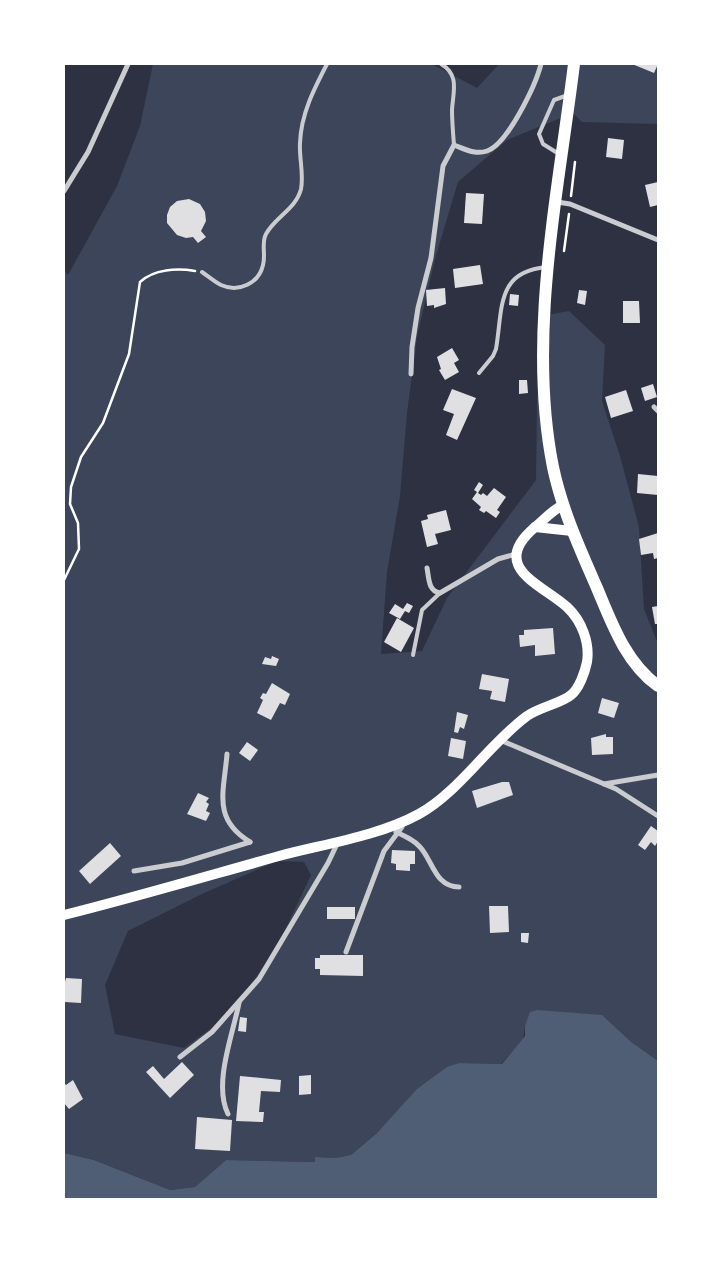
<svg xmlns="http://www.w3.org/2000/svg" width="722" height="1263" viewBox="0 0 722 1263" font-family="Poppins,sans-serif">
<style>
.green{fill:#3c4559;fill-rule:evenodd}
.water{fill:#4f5d75}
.building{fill:#e0e0e3}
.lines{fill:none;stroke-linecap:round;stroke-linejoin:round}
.path{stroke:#fff;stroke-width:2.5}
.service{stroke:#caccd0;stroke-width:4}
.minor{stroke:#caccd0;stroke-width:5}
.secondary{stroke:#fff;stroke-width:10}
.primary{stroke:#fff;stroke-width:12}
</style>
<rect width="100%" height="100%" fill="#2d3142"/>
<!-- green -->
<path class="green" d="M153,64h279l45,24 22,-24h159v60l-76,-2 -9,-9 -66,27 -49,42 -23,77 -18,78 -10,76 -7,83 -13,76 -6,82 41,-3 25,-53 89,-118 1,-82 10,-83 22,-4 36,34 -3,56 18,55 19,71 5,82 14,35v417l-28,-20 -105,-15 -2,14 -22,24 -42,-1 -108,92 -16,3 -20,-1v5l-89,-2 -31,27 -25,3 -76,-30 -30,-7v-883l4,5 49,-89 23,-60zM277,861l27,1 7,13 -35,74 -48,67 -44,32 -69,-14 -10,-49 23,-54 74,-37z"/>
<!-- water -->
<polygon class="water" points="537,1010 602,1015 630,1041 658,1061 658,1199 64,1199 64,1153 94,1160 170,1190 195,1187 226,1160 315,1162 315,1157 335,1158 351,1155 377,1133 417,1089 447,1067 459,1063 502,1064 525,1036 525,1026 530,1012"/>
<!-- building -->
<g class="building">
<polygon points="632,64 658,64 654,73"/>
<polygon points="608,138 624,140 622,159 606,157"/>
<polygon points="658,182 658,205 650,207 645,185"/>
<polygon points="466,193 484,194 482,224 464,223"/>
<polygon points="189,199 200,204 205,212 206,221 201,231 206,237 198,243 193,237 186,238 177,235 167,223 167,215 170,207 177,201"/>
<polygon points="480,265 483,284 455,288 453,269"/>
<polygon points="445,288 446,304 434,308 434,305 427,306 426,290"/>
<polygon points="579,290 587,291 585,305 577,303"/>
<polygon points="510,294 519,295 518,306 509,305"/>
<polygon points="623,301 639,301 640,323 623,323"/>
<polygon points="452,348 459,360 454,363 459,372 445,380 439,370 441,369 437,357"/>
<polygon points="519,380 527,380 528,393 519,394"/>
<polygon points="653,384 657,397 645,401 641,388"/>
<polygon points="452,389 476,398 457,440 446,435 454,414 443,410"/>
<polygon points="626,390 633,411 611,418 605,397"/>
<polygon points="638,474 658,476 658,495 637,493"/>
<polygon points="479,482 483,485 478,493 481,495 483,493 487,496 494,488 506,497 497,510 500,512 496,518 486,511 484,513 479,510 481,507 472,499 477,492 474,490"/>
<polygon points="446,510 451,530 435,534 438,544 427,547 421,521 428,519 427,515"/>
<polygon points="658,533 658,558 654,559 653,553 641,555 639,539"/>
<polygon points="407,603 413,606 409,613 405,611 400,619 389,613 395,604 403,609"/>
<polygon points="658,606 658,624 655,624 652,607"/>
<polygon points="397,618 414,628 401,652 384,642"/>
<polygon points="553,628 555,654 535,656 535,645 520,647 519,635 524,635 524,630"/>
<polygon points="272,656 279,659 276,666 262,664 265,657 271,659"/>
<polygon points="482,674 509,679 505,702 490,699 492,691 479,689"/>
<polygon points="272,683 290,694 285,705 280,703 271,720 257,713 263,700 260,698 263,693 266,694"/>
<polygon points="602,698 619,703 614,718 598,713"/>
<polygon points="457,712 468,715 464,729 460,727 458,733 454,732"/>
<polygon points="606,734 606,737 613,737 613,754 592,755 591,738"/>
<polygon points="451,738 466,741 463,759 448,756"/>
<polygon points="247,742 258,750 250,761 239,753"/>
<polygon points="502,782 509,782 513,795 477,808 472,791"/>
<polygon points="198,793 209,798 206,802 209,804 206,811 210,813 206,821 187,814"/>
<polygon points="651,826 658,831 658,841 655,846 651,842 645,850 638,845"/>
<polygon points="110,843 121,856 90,884 79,871"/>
<polygon points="392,850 415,851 415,864 410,864 410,871 396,870 396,864 391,863"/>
<polygon points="489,906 508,906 509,932 490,933"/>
<rect x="327" y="907" width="28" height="12"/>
<polygon points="521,933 529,933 528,943 521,942"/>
<polygon points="320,955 363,955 363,976 320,975 320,969 315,969 315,958 320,958"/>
<polygon points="66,978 82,979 81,1003 65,1002 64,986"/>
<polygon points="240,1017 247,1018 246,1032 238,1031"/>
<polygon points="182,1062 194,1075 170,1098 146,1072 153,1066 164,1079"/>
<polygon points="311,1075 311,1094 299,1095 299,1076"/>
<polygon points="240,1076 281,1080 280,1092 261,1091 259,1112 264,1112 263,1122 236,1121"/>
<polygon points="73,1080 83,1099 69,1109 64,1103 64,1083 66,1085"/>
<polygon points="197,1117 232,1120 230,1151 195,1149"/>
</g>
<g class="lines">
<!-- path -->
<g class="path">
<polyline points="571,196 575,162"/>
<polyline points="564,251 569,214"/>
<path d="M64,580l15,-31 -1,-26 -8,-19 1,-17 10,-30 22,-34 26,-69 11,-72c14,-13 37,-14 55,-11"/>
</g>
<!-- service -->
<g class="service">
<path d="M441,64c19,11 12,28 11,46 0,11 1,23 2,35"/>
<polyline points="559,154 543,144 539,134 554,100 568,95"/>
<path d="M202,272c6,4 13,10 19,13 18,8 38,-2 42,-20 3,-10 -2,-22 3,-31 9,-17 30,-25 35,-45 3,-15 -2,-31 -1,-46 1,-29 14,-54 27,-79"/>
<path d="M479,373l14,-17 3,-7c7,-41 0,-77 50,-82"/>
<polyline points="413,655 422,610 440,593"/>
</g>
<!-- minor -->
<g class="minor">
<polyline points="64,191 88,152 128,64"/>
<polyline points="557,202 570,204 658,240"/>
<path d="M411,374l1,-27 6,-39 13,-50 12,-92 11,-21c11,4 21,10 33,6 21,-7 49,-67 54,-87"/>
<polyline points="654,407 658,411"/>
<path d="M427,568c2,10 1,23 13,25l58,-34 18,-5"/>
<polyline points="500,740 616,789 658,816"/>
<path d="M227,754c-3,38 -15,65 23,88"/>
<polyline points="604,784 658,775"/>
<path d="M396,832c9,4 18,8 24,15 13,14 15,40 39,40"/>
<polyline points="134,871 182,863 250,842"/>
<polyline points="346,952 384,851 402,827 402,823"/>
<polyline points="180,1057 212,1032 259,979 328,863 338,842"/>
<path d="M228,1114c-15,-30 5,-80 11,-111"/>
</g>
<!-- secondary -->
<g class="secondary">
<polyline points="535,527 572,531"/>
<path d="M64,915c72,-18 143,-39 215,-59 45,-12 100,-20 140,-42 39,-21 71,-71 108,-98 13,-9 35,-13 44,-21 8,-6 14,-23 16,-33 3,-19 -5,-41 -20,-55 -26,-23 -78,-40 -33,-79 10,-8 17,-17 29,-23"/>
</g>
<!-- primary -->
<path class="primary" d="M574,64c-16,130 -47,274 -21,403 9,43 27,82 44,121 15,36 29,75 61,98"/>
</g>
<!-- border -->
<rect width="722" height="1263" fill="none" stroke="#ffffff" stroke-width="130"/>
</svg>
